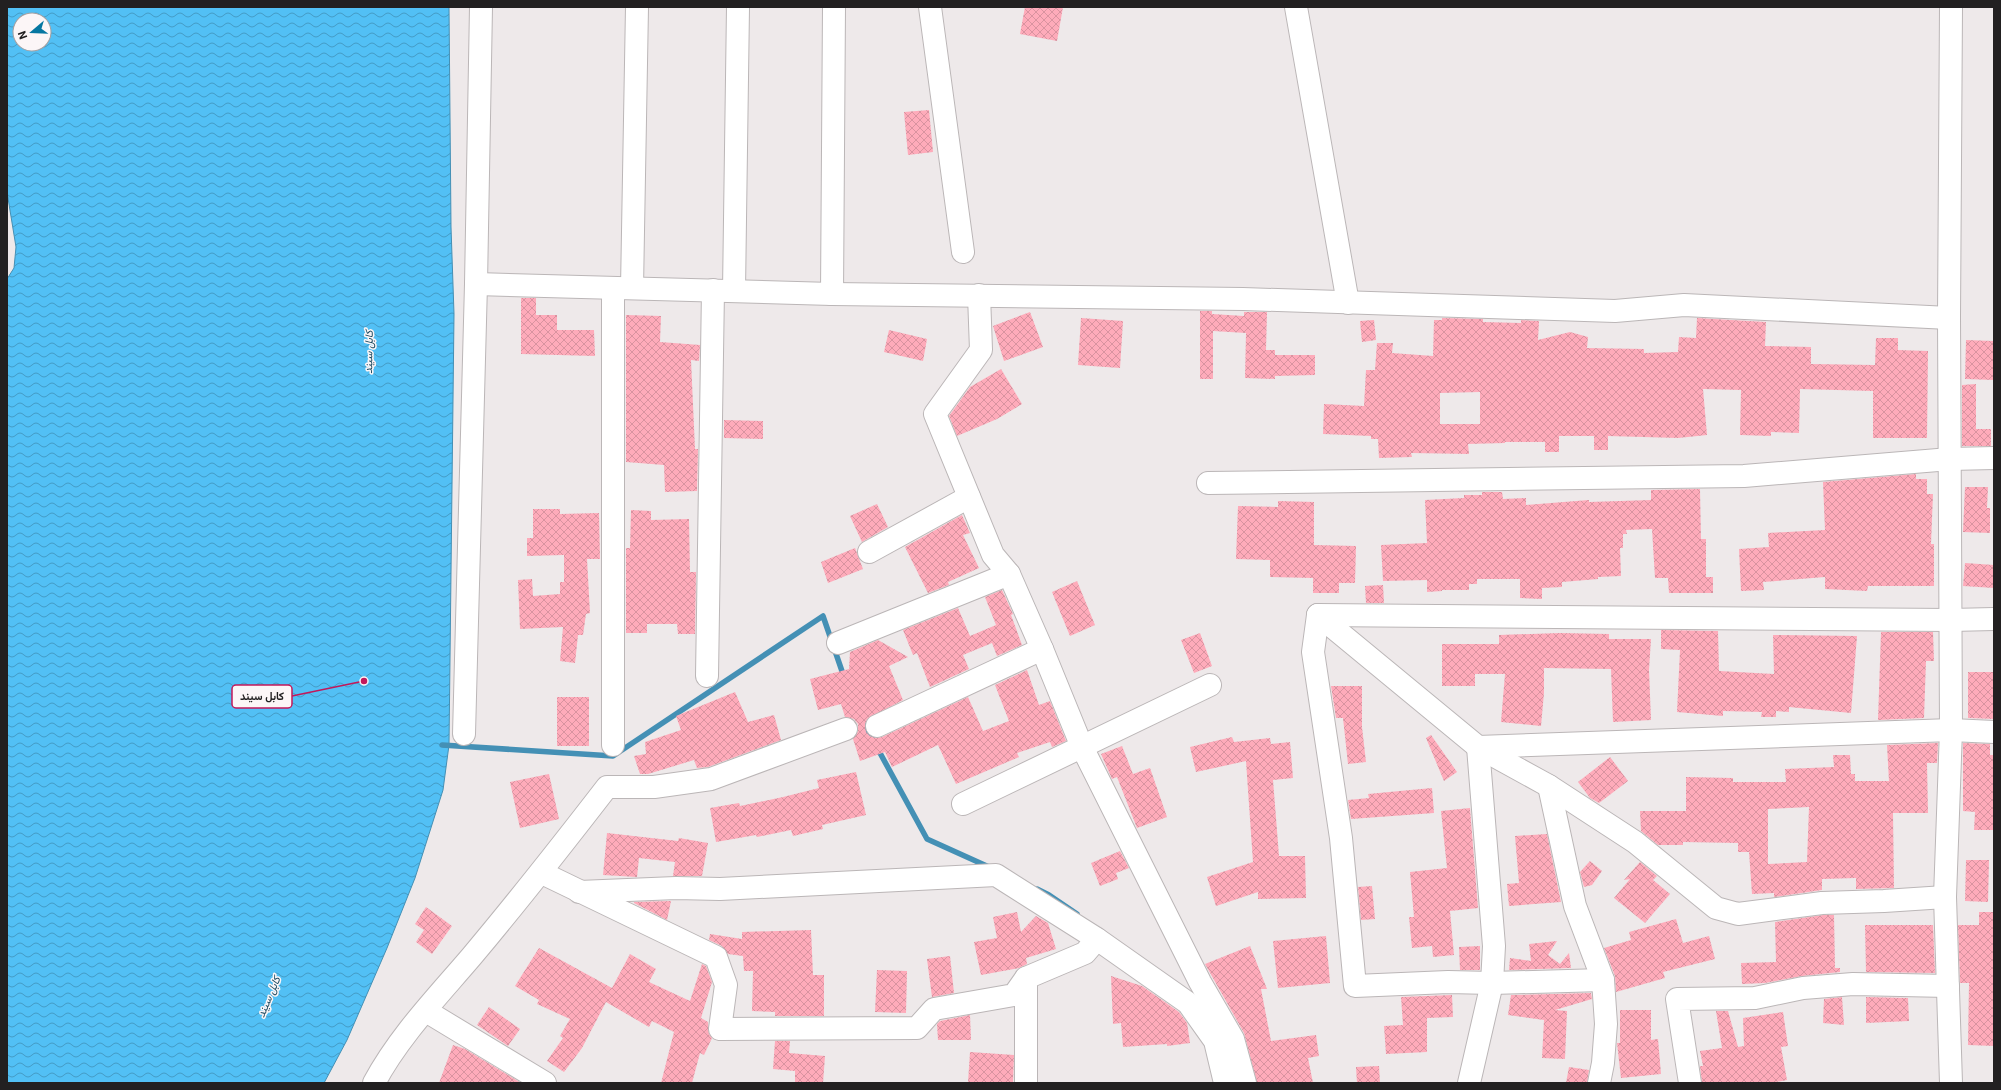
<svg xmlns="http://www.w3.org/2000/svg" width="2001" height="1090" viewBox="0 0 2001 1090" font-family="Roboto,Vazirmatn,sans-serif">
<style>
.water{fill:url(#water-waves);stroke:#4490b5;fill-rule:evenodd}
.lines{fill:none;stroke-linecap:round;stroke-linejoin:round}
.stream{stroke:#4490b5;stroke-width:5.5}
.building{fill:url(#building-cross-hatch);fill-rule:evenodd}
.minor-casing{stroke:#bbb6b7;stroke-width:24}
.minor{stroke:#fff;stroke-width:22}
.labels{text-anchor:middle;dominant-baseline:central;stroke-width:3;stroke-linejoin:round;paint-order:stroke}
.water-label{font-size:11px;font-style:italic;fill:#1d4b61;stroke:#fcf6f7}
.leader{fill:none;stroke:#c2185b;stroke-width:1.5}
.callout-dot{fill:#c2185b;stroke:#fcf6f7;stroke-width:1.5}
.callout{fill:#fcf6f7;stroke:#c2185b;stroke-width:1.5}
.callout-label{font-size:11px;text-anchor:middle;font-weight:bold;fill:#222021}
</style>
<defs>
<pattern id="water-waves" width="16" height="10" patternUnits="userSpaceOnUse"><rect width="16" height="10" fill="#52c0f5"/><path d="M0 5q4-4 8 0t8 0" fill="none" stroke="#449cc6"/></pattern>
<pattern id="building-cross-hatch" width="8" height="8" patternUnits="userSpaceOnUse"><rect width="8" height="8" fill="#feabba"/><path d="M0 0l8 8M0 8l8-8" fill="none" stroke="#d993a0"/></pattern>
</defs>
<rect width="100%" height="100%" fill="#eee9ea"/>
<!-- water -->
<path class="water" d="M7,7h442l2,220 3,87 -5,431 -6,45 -28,88 -28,70 -40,92 -23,43h-317v-804l7,-11 2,-21 -9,-55zM20,20h24v24h-24z"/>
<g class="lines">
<!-- stream -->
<g class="stream">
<polyline points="862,720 927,839 989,867"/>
<polyline points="442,745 613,756 823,616 844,677"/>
<polyline points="1037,889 1049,895 1077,914"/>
</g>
</g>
<!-- building -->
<g class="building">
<polygon points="1025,7 1063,7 1057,41 1020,34"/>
<polygon points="929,110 933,152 908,155 904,112"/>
<polygon points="521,298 536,298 536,315 557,315 557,330 594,330 595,356 521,354"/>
<polygon points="1200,311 1212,311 1212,314 1244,316 1244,312 1267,312 1266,350 1275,350 1275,355 1315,355 1315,375 1275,376 1275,379 1245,378 1246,333 1213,331 1213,379 1200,379"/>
<polygon points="1030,312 1043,347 1004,361 993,326"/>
<polygon points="626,315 661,316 660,342 700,345 699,361 691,360 695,449 698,449 697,491 665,492 664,465 626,462"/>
<polygon points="1081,318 1123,321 1120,368 1078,365"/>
<path d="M1442,318l41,1v3l38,1v-3l18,1 -1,19 32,-8 18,5 -1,11 57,1v4l34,-1 1,-15 17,1 1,-20 69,4 -1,24 46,1v17l64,1 1,-27h22v12l30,1 -1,87h-54v-47l-73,-2 -1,44 -28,-1v4l-31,-1 1,-45 -38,-1 4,46 -29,3 -70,-2v14h-14v-14h-35v16h-14v-10h-40v1l-37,1 1,10 -58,-1 1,4 -33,1 -1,-19h-7v-3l-48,-2 1,-30 40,2 2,-36h9l2,-27h16l-1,10 41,3 1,-36h8zM1480,392v32h-40v-31z"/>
<polygon points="1374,320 1376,340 1362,342 1360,321"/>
<polygon points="889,330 927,339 923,361 884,352"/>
<polygon points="1966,340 1994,341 1994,380 1965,379"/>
<polygon points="1001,369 1022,404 997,419 957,436 949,416 970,387"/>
<polygon points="1976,384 1976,429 1991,429 1991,446 1962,446 1962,385"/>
<polygon points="724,420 763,421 763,439 724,438"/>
<polygon points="1916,474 1916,479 1927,479 1927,494 1933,494 1931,544 1934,544 1934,586 1868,586 1867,591 1825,589 1825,577 1763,582 1764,590 1741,591 1739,549 1769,547 1768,533 1825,530 1823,482"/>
<polygon points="1965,487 1988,487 1987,508 1990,508 1990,533 1963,532"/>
<polygon points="1700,489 1701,539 1706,539 1706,577 1713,577 1713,593 1669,593 1668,578 1655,578 1652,529 1626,530 1627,534 1623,534 1623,548 1620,548 1621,576 1598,577 1598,579 1562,582 1562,587 1542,588 1542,599 1520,598 1520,579 1477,579 1477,584 1469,584 1469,590 1442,590 1442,591 1427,592 1427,580 1383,581 1381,545 1427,543 1425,500 1464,498 1464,495 1482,495 1482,492 1502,492 1503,499 1526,498 1526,505 1589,500 1589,502 1651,500 1651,490"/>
<polygon points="1278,501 1314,502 1314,545 1356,546 1355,583 1339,583 1339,593 1313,593 1313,578 1270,577 1270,560 1236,559 1238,506 1278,507"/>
<polygon points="877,504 888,527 862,542 850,516"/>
<polygon points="533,509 560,509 560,514 599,513 600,559 587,559 590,613 586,614 583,635 578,635 575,663 560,661 563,627 520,629 518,580 532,579 533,596 560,594 560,582 564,582 564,555 527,556 527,538 533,538"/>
<polygon points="631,510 651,511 651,520 689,519 690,572 696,572 695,634 678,634 677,624 647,624 647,633 626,633 626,548 630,548"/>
<polygon points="962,515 970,533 963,535 979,568 948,582 949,585 928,593 905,547"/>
<polygon points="855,548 863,569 828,583 821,562"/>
<polygon points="1965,563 1994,565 1994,588 1963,586"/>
<polygon points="1077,581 1095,625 1070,636 1052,592"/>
<polygon points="1383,585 1384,603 1366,603 1365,586"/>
<polygon points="1002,590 1013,614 1011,615 1022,645 997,656 992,643 963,655 969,669 930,687 917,653 913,655 903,630 958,608 970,636 996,625 985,597"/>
<polygon points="1661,630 1718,631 1719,671 1774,674 1773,635 1857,636 1851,713 1789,707 1789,712 1776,711 1776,717 1761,717 1762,712 1723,711 1723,716 1677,712 1680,650 1661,649"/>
<polygon points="1881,632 1933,632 1934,661 1926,661 1924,718 1878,720"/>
<polygon points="1200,633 1212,666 1194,673 1181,640"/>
<polygon points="1560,633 1609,634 1609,639 1651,639 1649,670 1651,720 1613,722 1611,669 1544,668 1544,693 1541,726 1501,722 1505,674 1475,674 1475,686 1442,686 1442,644 1499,644 1499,635"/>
<polygon points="878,640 908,657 889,666 903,700 867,719 865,725 866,732 870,736 876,738 882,737 968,697 983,731 1009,721 995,685 1027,670 1039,705 1050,701 1066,741 1052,747 1050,742 1017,753 1019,757 956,784 938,745 892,767 885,752 860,761 853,739 858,731 858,724 854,719 845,717 841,704 818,710 810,679 849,669 850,652"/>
<polygon points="1968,672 1994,672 1994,719 1968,718"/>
<polygon points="1331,686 1362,686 1362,727 1366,762 1348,764 1343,718 1336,718"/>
<polygon points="735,692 748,722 774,715 781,740 708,767 697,768 694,760 648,774 640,774 634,756 646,754 645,742 681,730 676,716"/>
<rect x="557" y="697" width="32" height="49"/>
<polygon points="1431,735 1457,772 1444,781 1426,738"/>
<polygon points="1232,737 1234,742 1270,738 1271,744 1290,742 1293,778 1273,780 1279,856 1305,856 1306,898 1258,899 1258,892 1216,906 1207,877 1253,862 1246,761 1196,772 1190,747"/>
<path d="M1938,743l-1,20h-10l1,50h-35l1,75 -38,1v-11l-34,1v11l-48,7v-4l-22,1 -3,-42h-11v-9l-55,-1v3h-25l-17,-14 -1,-20h46v-34l47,1v4h53l-1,-13 49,-2 -1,-12h17l1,19h4v7h34l-2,-36zM1809,807l-2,55 -39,2v-55z"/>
<polygon points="1963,743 1990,744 1990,755 1994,755 1994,830 1974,830 1975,812 1963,811"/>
<polygon points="1122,746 1133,774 1150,768 1167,817 1137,828 1117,777 1112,779 1101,754"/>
<polygon points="1610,757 1628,781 1599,803 1590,798 1578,782"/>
<polygon points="856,772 866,815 822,825 823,829 793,836 791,830 757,837 756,835 716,842 710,808 739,803 740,806 783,797 819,788 817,780"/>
<polygon points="549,774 559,819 520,828 510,782"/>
<polygon points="1432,788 1434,813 1351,819 1348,800 1369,798 1368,794"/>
<polygon points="1470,808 1478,908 1450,911 1454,955 1433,957 1432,946 1412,948 1409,917 1414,917 1410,872 1447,868 1441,811"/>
<polygon points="607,833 678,841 679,838 708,843 702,876 673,876 675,862 639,858 637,877 603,875"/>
<polygon points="1547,834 1561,902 1509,906 1507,884 1519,883 1515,836"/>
<polygon points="1120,851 1129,868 1116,873 1118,879 1100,886 1091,863"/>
<polygon points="1966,860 1989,860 1988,902 1965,901"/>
<polygon points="1590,861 1602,871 1592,885 1584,887 1580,872"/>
<polygon points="1640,862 1657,876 1653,880 1670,894 1645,923 1614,898 1630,879 1624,880"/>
<polygon points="1372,886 1375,919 1361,920 1358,887"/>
<polygon points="671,901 667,920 634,903 634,902"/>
<polygon points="426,907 452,926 432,954 416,942 424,930 415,924"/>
<polygon points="1017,912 1021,932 1036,916 1048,923 1056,949 1026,958 1027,964 1019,968 981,975 974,942 997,938 993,917"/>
<polygon points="1979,912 1994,912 1994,1046 1968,1045 1969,983 1960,983 1958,925 1979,925"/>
<polygon points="1823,915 1834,915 1835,968 1840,968 1840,972 1802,976 1765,983 1742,984 1741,963 1776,962 1775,922"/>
<polygon points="1676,919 1683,943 1709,936 1715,959 1663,972 1665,978 1616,992 1615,976 1604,948 1631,940 1629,932"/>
<polygon points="1865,925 1933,925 1935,973 1866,972"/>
<polygon points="811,930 813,975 824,975 824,1016 775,1016 775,1012 752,1011 753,971 744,971 743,956 728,954 722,946 709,940 710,934 742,939 742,932"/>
<polygon points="1326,936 1330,983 1278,988 1273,941"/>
<polygon points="1557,941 1548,955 1560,964 1569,953 1571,968 1509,970 1510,958 1531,961 1529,944"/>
<polygon points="1250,946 1267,989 1261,989 1271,1041 1316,1035 1319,1056 1308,1058 1313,1083 1257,1083 1244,1033 1205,964"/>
<polygon points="1480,946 1480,970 1460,970 1459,947"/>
<polygon points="539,948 612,988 630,954 656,969 649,982 690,1001 702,964 706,966 712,982 701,1018 708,1022 709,1034 712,1038 704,1055 700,1053 692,1083 661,1083 674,1032 652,1021 649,1027 606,1002 582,1048 564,1072 547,1061 563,1038 560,1036 570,1019 537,1004 539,1000 515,986"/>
<polygon points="950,956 954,993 932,997 927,959"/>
<polygon points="877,970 907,971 906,1013 875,1012"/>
<polygon points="1111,976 1142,986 1179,1012 1187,1023 1190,1043 1167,1046 1167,1044 1123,1047 1121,1023 1113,1024"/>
<polygon points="1591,993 1592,999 1555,1010 1567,1011 1565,1059 1542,1058 1544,1020 1508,1015 1511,995"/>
<polygon points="1452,995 1453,1017 1427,1018 1427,1052 1386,1054 1384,1026 1403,1025 1401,997"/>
<polygon points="1842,997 1844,1025 1823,1023 1824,999"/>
<polygon points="1866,997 1908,998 1909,1021 1866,1023"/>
<polygon points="489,1007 520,1029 508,1046 477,1025"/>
<polygon points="1620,1010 1651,1010 1651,1040 1658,1039 1661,1074 1621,1078 1617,1043 1620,1043"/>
<polygon points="1716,1011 1728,1011 1738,1047 1744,1046 1743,1018 1783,1012 1788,1046 1781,1047 1787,1080 1771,1083 1702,1083 1700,1066 1703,1066 1700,1051 1722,1048"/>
<polygon points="970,1015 971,1040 938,1040 937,1024 940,1021"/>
<polygon points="775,1041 790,1041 789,1053 825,1056 823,1083 795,1083 795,1071 773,1069"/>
<polygon points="453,1045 465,1049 521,1083 439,1083"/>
<polygon points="970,1052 1014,1055 1013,1083 968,1083"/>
<polygon points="1379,1066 1380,1083 1357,1083 1356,1067"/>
<polygon points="1569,1067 1589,1070 1587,1083 1566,1083"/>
</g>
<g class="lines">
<defs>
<g id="minor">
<polyline points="930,7 963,252"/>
<polyline points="1296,7 1348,303"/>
<polyline points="1951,7 1949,318 1951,730 1945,897 1951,1083"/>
<polyline points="476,284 832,294 1243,299 1615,311 1684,305 1949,318"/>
<polyline points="613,288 613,745"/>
<polyline points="632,288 637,7"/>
<polyline points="734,291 738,7"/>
<polyline points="832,294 834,7"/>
<polyline points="979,295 981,350 935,414 993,555 1009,574 1042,649 1082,747 1200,982 1233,1039 1245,1083"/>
<polyline points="1208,483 1744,476 1950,459 1994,458"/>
<polyline points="869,552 969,497"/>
<polyline points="1318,615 1478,747 1549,786 1635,842 1716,908 1738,914 1822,903 1884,901 1945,897"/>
<polyline points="1318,615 1951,620 1994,619"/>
<polyline points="1318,615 1313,652 1341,838 1355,986 1448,982 1492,983 1603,980"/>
<polyline points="838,643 1009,574"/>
<polyline points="707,676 713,290"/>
<polyline points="877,726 1042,649"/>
<polyline points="464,734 476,284 481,7"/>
<polyline points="1549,786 1575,906 1603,980 1606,1024 1603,1063 1599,1083"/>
<polyline points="963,804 1210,685"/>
<polyline points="542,873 716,957 726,985 720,1029 917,1028 934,1009 1014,995 1026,978 1085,953 1097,939"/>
<polyline points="579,892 676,888 720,889 996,875 1097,939 1188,1003 1215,1041 1225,1083"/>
<polyline points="426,1011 545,1083"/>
<path d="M374,1083c25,-47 64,-87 98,-127 47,-56 91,-112 135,-169h47l57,-8 135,-50"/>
<polyline points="1026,1083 1026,978"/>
<polyline points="1469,1083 1492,983 1494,946 1478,747 1951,730 1994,732"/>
<polyline points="1690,1083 1677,999 1755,998 1803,988 1853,984 1948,986"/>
</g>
</defs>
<!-- minor casing -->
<use href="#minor" class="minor-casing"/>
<!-- minor -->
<use href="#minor" class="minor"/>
</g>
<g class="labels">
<!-- water labels -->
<g class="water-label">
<text transform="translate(369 352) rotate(-89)">کابل سيند</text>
<text transform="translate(269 997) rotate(-67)">کابل سيند</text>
</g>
</g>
<!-- callouts -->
<path class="leader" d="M364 681L292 696"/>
<circle class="callout-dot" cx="364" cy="681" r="4"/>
<rect class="callout" x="232" y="685" width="60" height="23" rx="4"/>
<g class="callout-label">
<text x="262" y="700">کابل سيند</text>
</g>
<!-- border -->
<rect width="2001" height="1090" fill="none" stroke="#222021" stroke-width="16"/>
<!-- north arrow -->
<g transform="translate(32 32) rotate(251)"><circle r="19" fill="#fcf6f7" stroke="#a5a0a1"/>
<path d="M0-3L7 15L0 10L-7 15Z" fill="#0677a1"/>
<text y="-6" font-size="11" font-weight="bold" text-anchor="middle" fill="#222021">N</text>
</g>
</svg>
